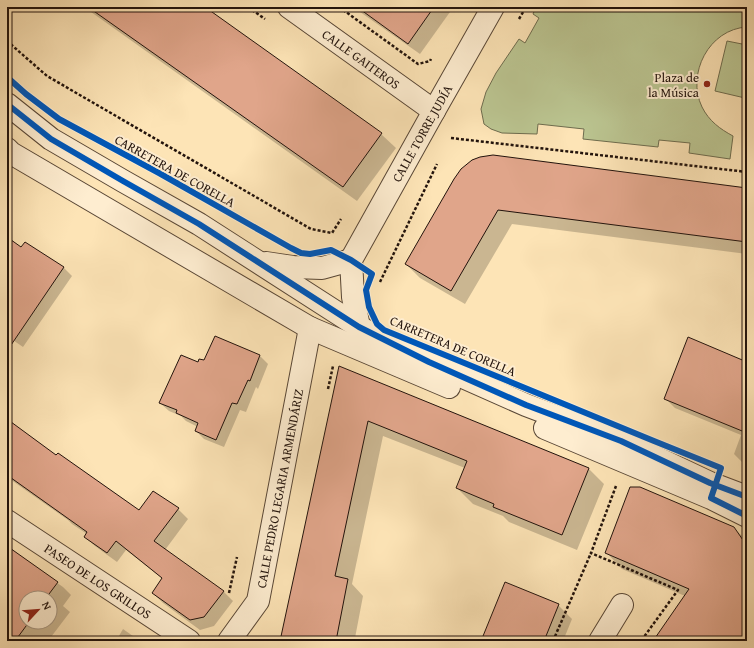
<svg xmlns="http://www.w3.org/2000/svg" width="754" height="648" viewBox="0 0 754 648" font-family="'Gentium Book Plus',serif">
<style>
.green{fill:#bbc591;stroke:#6e6c4e}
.shadow{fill:#0003;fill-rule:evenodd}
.building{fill:#e0a58a;stroke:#22130c}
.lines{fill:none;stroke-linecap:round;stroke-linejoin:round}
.minor-casing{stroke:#594736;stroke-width:24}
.path{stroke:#22130c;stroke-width:2.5;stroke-dasharray:3 2;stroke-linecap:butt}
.minor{stroke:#feedd0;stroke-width:22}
.cycleway-casing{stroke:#feedd0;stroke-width:8}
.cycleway{stroke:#0057b8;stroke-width:6}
.poi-dot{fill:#8f2418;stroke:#feedd0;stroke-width:1.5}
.labels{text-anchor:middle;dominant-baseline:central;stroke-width:4;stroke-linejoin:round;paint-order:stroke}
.street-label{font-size:13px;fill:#22130c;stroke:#feedd0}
.poi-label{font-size:13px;fill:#22130c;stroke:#feedd0;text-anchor:end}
</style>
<rect width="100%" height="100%" fill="#fde4b6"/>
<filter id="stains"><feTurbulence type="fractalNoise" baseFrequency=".005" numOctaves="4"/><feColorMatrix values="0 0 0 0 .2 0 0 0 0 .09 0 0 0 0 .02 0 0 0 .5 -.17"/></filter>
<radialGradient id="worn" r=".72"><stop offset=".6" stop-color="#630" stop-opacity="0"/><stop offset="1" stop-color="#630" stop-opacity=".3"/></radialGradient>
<!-- green -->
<g class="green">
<path d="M536,7h211v20c-38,2 -61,47 -45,80 7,14 18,22 31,29l-3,23 -41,-6 1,-10 -31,-3 -1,7 -75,-8 1,-10 -46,-5 -1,10 -35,-1 -11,-4 -7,-5 -3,-15 5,-17 10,-19 23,-34 6,4 14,-25 -6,-4z"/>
<polygon points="727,41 747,45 747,90 745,98 715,91"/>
</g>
<!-- shadow -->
<g class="shadow">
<polygon points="84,7 202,7 381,134 396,148 357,201"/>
<polygon points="353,7 446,7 450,12 420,54"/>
<polygon points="455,180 747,189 747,254 512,224 465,304 420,278 406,264"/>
<polygon points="7,239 22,249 25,243 64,268 72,276 23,347 7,336"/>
<polygon points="216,337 260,356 268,364 258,389 256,387 246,412 240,410 224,447 204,439 196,431 198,427 186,421 181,416 169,411 160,403 199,363 204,362"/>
<polygon points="747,363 747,465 744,464 734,454 741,435 675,408 665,398"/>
<polygon points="340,367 589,469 604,484 577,550 509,522 503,516 473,504 457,488 465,468 383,436 352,584 363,596 355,638 359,641 281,641"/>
<polygon points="7,420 57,457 140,512 178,509 188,519 165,550 223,591 233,601 214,626 200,630 163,603 153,593 163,579 126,550 117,562 95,546 85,537 87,534 72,524 68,520 7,477"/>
<polygon points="734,528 747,541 747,641 654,641 685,596 622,569 606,552"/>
<path d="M7,548l56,39 8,8 -8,11 7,6 -22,29h-12l-5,-4 -3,4h-12l-9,-6zM26,598h24v24h-24z"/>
<polygon points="558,605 572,619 563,641 483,641"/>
<polygon points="123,629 140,641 116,641"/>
</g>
<!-- building -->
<g class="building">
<polygon points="88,7 205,7 382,133 343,187"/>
<polygon points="357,7 434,7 408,44"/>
<polygon points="493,155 747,188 747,242 498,210 451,291 405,264 454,179 461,169 472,160 480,157"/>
<polygon points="7,237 21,247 25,242 64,267 7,351"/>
<polygon points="215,336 260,355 250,381 248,380 237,404 232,403 216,440 195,431 198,423 176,413 177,410 159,403 181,355 198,362 199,359 204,360"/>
<polygon points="688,337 747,362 747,433 664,399"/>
<polygon points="339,366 589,468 562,535 493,507 494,504 456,488 467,461 368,421 335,576 348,579 336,641 280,641 296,567"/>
<polygon points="7,419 56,455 58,453 139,510 153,491 179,508 154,541 224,591 204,617 190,620 152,593 162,578 116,541 107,553 84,537 87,532 7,475"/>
<polygon points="630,487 640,487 734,527 747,546 747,641 653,641 689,589 605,553"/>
<polygon points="7,546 58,582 46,598 26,598 26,622 29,622 15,641 7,641"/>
<polygon points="505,582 559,604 544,641 481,641"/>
</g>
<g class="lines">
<defs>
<g id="minor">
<path id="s1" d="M289,7l145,104"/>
<polyline points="7,104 51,139 123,181 199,224 359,327 429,362 526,405 621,441 710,483 747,497"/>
<polyline points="7,149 11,153 310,328 449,387"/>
<polyline points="266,263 293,267 322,268 351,260"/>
<path id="s2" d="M359,327l-6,-30 -2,-37 83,-149 59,-104"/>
<polyline points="545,428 711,498 747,516"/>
<path id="s3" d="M7,521l182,120"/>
<path id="s4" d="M229,641l29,-40 52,-273"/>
<polyline points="600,641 622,605"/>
</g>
</defs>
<!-- minor casing -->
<use href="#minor" class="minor-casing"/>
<!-- path -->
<g class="path">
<polyline points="248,7 265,19"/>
<polyline points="339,7 418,64 430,61 431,59"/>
<polyline points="519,19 526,7"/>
<polyline points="7,41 47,76 311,229 332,233 341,219"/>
<polyline points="451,138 747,172"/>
<polyline points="380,282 437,164"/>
<polyline points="328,389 333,366"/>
<polyline points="616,486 591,553 678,590 641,641"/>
<polyline points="229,593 237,557"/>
<polyline points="553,641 591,553"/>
</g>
<!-- minor -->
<use href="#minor" class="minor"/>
<defs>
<g id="cycleway">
<polyline points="7,77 26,94 59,119 159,173 291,248 301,253 310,254 331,250 351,260 372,274 366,290 369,307 377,324 384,330 654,441 721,468 711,498 747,516"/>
<polyline points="7,104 51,139 123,181 199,224 359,327 429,362 526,405 621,441 710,483 747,497"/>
</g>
</defs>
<!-- cycleway casing -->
<use href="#cycleway" class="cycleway-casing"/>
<!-- cycleway -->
<use href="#cycleway" class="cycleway"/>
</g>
<!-- markers -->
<circle class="poi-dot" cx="707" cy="84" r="4"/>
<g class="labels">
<!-- street labels -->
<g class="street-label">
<text stroke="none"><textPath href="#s1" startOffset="89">CALLE GAITEROS</textPath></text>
<text stroke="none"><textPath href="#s2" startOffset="213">CALLE TORRE JUDÍA</textPath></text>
<text transform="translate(175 171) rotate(29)">CARRETERA DE CORELLA</text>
<text transform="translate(453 346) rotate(23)">CARRETERA DE CORELLA</text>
<text stroke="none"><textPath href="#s4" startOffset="164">CALLE PEDRO LEGARIA ARMENDÁRIZ</textPath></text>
<text stroke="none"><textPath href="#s3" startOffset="109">PASEO DE LOS GRILLOS</textPath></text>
</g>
<!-- poi labels -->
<g class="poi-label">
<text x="699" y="77">Plaza de<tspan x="699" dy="15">la Música</tspan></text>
</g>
</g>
<!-- margin -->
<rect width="754" height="648" fill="none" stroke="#fde4b6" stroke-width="24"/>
<rect x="8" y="8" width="738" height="632" fill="none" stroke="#22130c" stroke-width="2"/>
<rect x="12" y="12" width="730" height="624" fill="none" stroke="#22130c"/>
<!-- north arrow -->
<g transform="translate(38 610) rotate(64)"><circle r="19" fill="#feedd0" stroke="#a69682"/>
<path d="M0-3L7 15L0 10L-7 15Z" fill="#8f2418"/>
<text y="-6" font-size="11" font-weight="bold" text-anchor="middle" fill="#22130c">N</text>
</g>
<rect width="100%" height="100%" filter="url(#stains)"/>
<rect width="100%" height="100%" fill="url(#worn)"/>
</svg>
